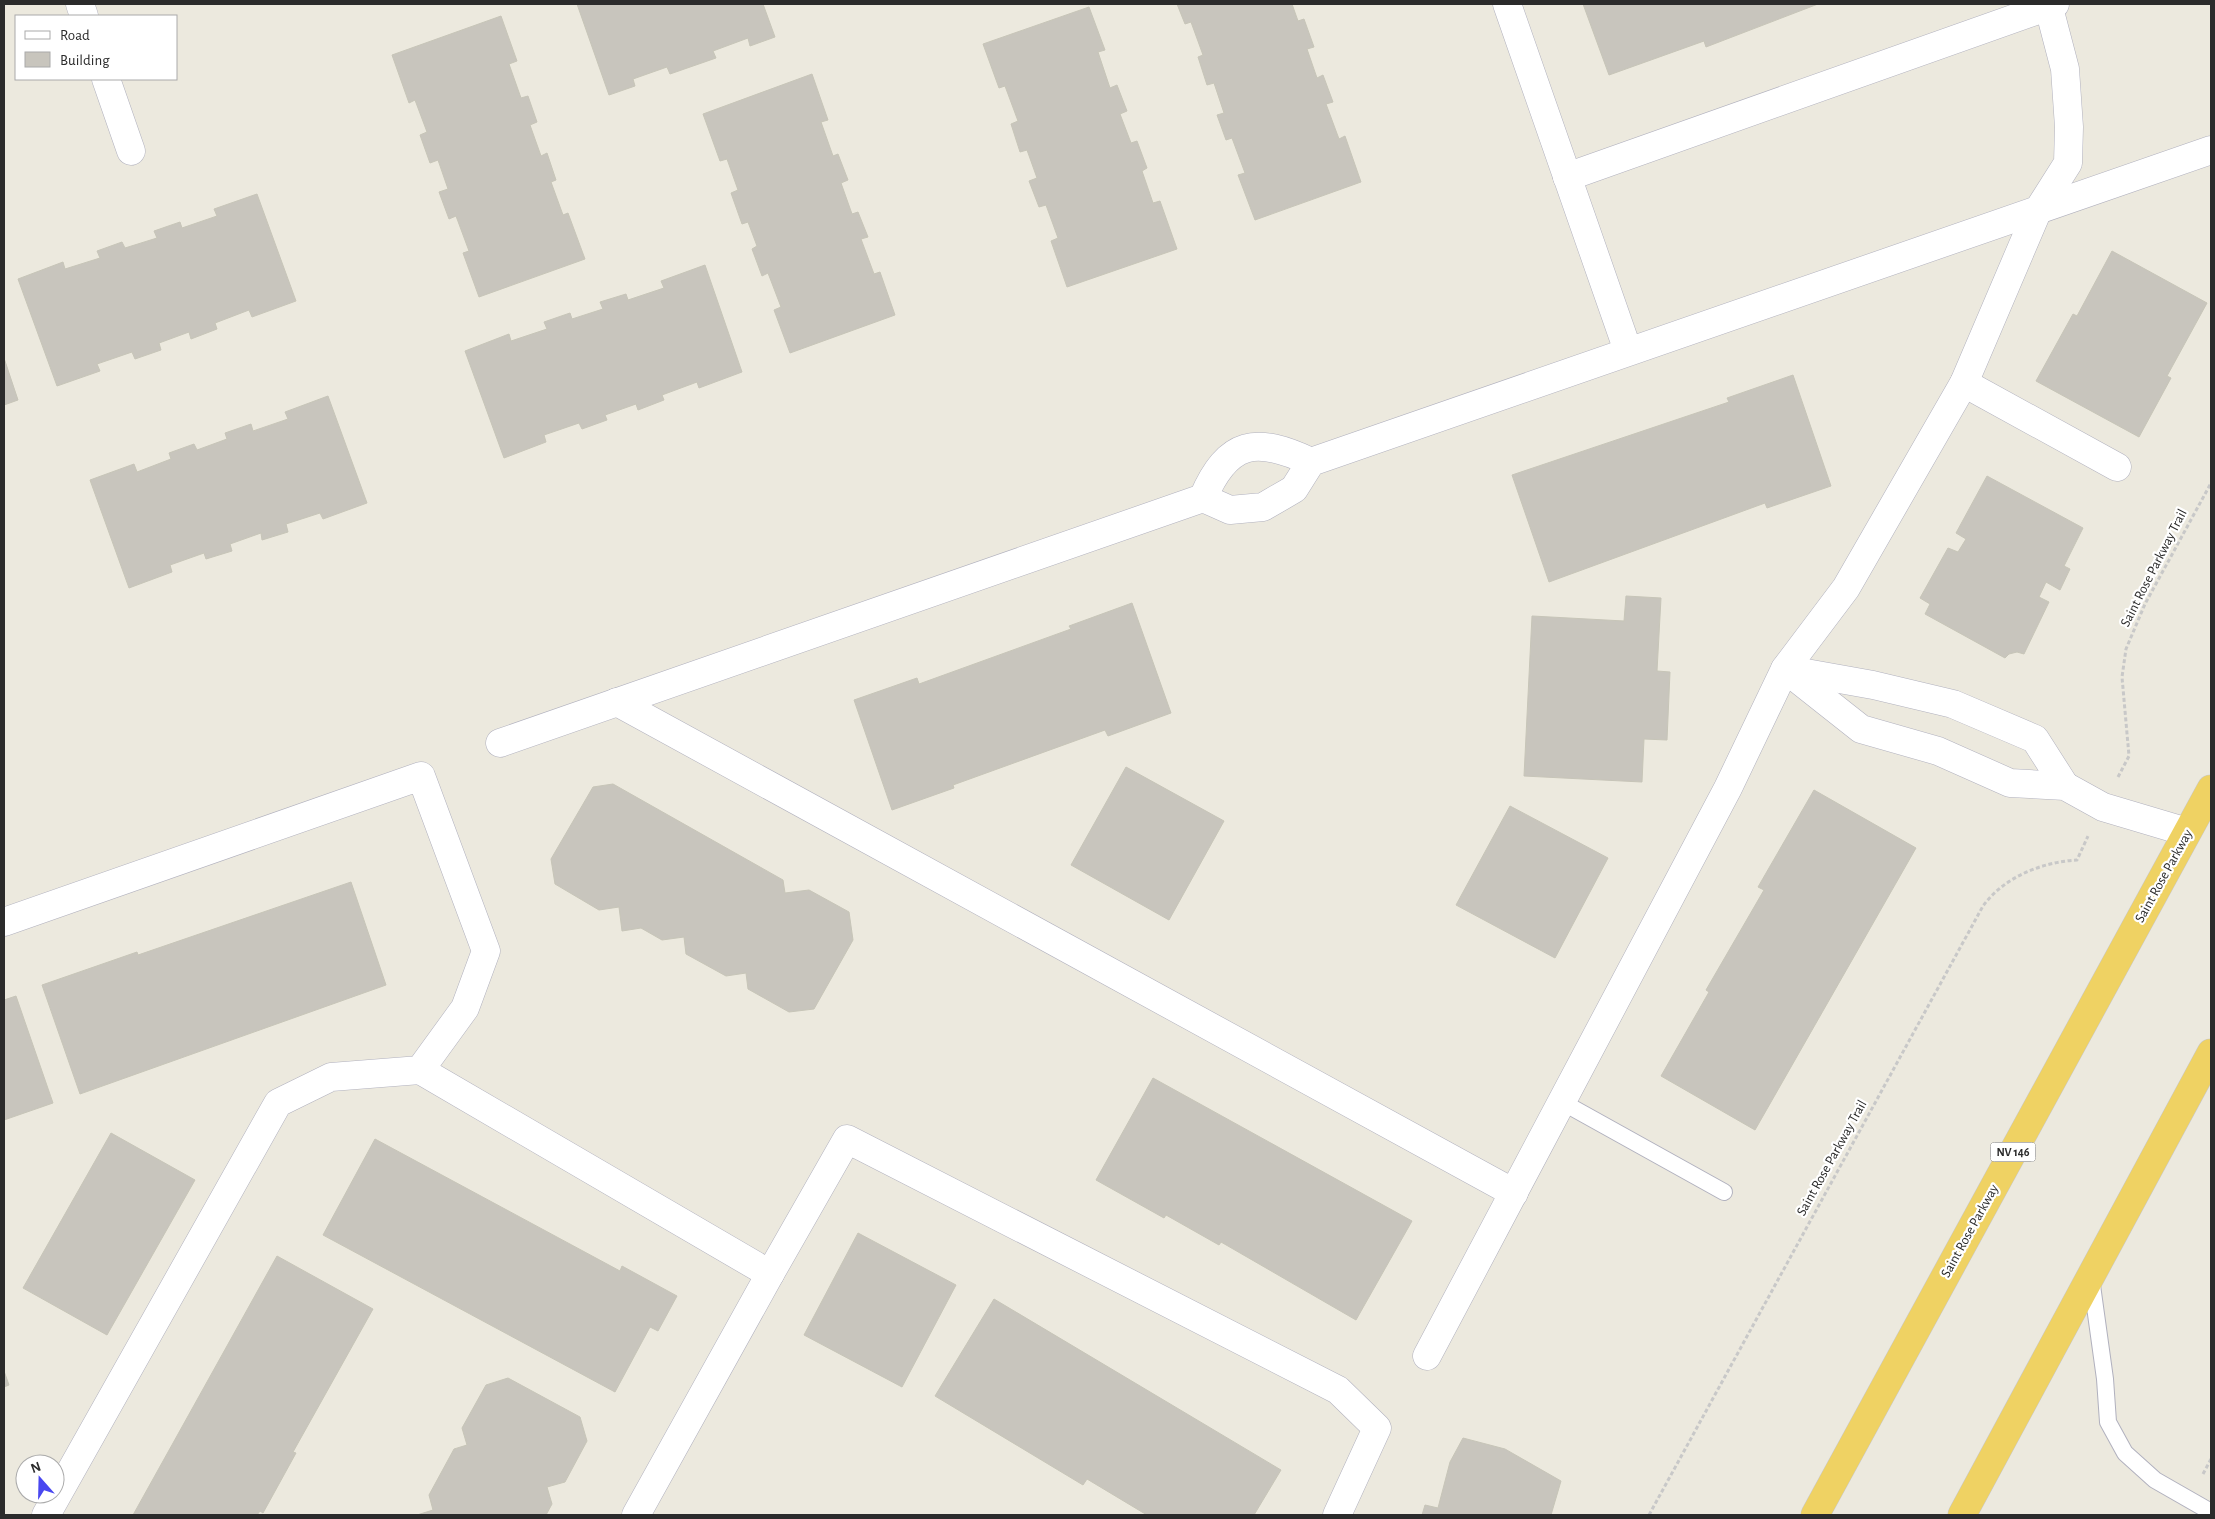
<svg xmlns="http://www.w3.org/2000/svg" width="2215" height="1519" viewBox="0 0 2215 1519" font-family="'Alegreya Sans',sans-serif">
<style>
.building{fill:#c8c5bd;stroke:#c7c5b8}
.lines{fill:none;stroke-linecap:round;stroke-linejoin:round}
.service-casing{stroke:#b1b1be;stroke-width:18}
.minor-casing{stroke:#b1b1be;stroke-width:29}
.trunk-casing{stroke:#c8c8c8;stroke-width:29}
.path{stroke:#c8c8c8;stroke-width:3;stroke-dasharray:4 2.5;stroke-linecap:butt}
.service{stroke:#fff;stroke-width:16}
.minor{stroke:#fff;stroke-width:28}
.trunk{stroke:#efd263;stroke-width:28}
.labels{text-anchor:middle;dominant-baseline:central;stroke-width:4.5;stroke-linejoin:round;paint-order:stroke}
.shield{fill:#fff;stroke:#6b6b6b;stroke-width:1}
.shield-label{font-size:12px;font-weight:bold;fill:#2b2b2b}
.street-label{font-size:14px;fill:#2b2b2b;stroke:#fff}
</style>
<rect width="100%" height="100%" fill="#ece9de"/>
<!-- building -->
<g class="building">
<polygon points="577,4 763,4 775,37 750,46 748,38 713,51 716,58 670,74 667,67 633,79 635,86 609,95"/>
<polygon points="1177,4 1292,4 1298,21 1304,19 1314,47 1307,49 1317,78 1323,75 1333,102 1326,104 1339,139 1345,136 1361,182 1255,220 1238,175 1245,173 1232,138 1226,140 1217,115 1224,113 1214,83 1207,85 1198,57 1203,55 1191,22 1185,24"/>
<polygon points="1583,4 1818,4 1706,47 1704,41 1609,75"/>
<polygon points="1089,7 1105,50 1098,52 1110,88 1117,85 1127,111 1120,114 1131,143 1137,141 1147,168 1142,171 1153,203 1160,201 1177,249 1067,287 1051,241 1058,238 1046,205 1039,207 1029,181 1037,178 1027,150 1020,152 1011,124 1018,121 1005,86 999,88 983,44"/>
<polygon points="501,16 517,61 509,64 521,98 528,96 537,122 530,125 541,156 547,153 556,180 551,182 563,215 568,213 585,259 479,297 463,253 469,251 456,216 449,219 439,192 448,189 438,160 430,163 420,135 427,132 415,100 409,103 392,55"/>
<polygon points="812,74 828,120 821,122 833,156 838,154 848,180 841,183 852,214 858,212 868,237 861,239 874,274 880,272 895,315 790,353 774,310 781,307 768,273 762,276 752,249 757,246 748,222 742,224 731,193 738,190 727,159 720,161 703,114"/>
<polygon points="257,194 296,301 252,317 249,310 215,323 217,329 191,339 189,332 159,343 161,350 135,359 132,352 97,364 100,371 57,386 18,279 63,262 65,269 100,258 97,251 122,242 125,248 157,238 154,231 180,222 182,228 217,216 214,209"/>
<polygon points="2112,251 2207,303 2167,376 2171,378 2139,437 2036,381 2073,314 2077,316"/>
<polygon points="705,265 742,372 699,388 697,382 662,395 664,400 638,410 636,404 605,415 607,420 582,429 579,423 544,435 546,442 504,458 465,351 509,334 511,341 547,329 544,322 570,313 572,319 603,309 600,302 626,294 628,300 664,288 661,281"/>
<polygon points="4,358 18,400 4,405"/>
<polygon points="1793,375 1831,486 1767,508 1765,503 1549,582 1512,475 1729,402 1727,398"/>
<polygon points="328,396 367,503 323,519 320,513 286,524 288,532 262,540 261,533 230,544 232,551 206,559 204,553 170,565 172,572 129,588 90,480 134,464 137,472 171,459 169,453 194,444 197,450 227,439 225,433 251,424 253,431 288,419 285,412"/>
<polygon points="1987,476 2083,528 2064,566 2070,569 2060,590 2046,582 2039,597 2049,602 2024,654 2017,652 2009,654 2005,658 1925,614 1930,604 1920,598 1948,548 1958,552 1966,539 1956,533"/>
<polygon points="1626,596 1661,598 1657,671 1670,672 1667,740 1644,739 1642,782 1524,776 1532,616 1624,621"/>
<polygon points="1132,603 1171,713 1108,736 1105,730 953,785 954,788 892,810 854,700 917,678 919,684 1071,629 1069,626"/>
<polygon points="1126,767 1224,821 1169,920 1071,865"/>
<polygon points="613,784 783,880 785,893 809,890 849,912 853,940 814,1009 789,1012 748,989 746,973 726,976 686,954 684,937 662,940 641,928 622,931 619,907 599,910 555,884 551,859 593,787"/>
<polygon points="1814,790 1916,848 1755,1130 1661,1076 1709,992 1706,990 1764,890 1758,887"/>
<polygon points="1510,806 1608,858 1555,958 1456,905"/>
<polygon points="351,882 386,985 80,1094 42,985 137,952 138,955"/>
<polygon points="16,996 53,1103 4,1120 4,1000"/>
<polygon points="1153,1078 1412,1221 1356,1320 1221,1242 1219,1245 1166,1215 1164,1218 1096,1180"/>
<polygon points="111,1133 195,1180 107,1335 23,1288"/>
<polygon points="375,1139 620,1271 622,1266 677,1296 658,1331 650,1327 615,1392 323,1235"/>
<polygon points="858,1233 956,1285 902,1387 804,1335"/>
<polygon points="277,1256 373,1309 293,1452 296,1453 263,1513 260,1511 257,1515 133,1515"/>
<polygon points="994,1299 1281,1470 1254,1515 1147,1515 1087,1479 1083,1485 935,1396"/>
<polygon points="4,1371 9,1385 4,1387"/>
<polygon points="508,1378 580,1417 587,1441 565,1482 547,1487 552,1504 546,1515 417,1515 433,1510 429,1495 454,1449 467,1445 462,1428 486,1385"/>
<polygon points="1463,1438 1505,1449 1561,1481 1551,1515 1422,1515 1425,1505 1438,1508 1450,1462"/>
</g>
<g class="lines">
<defs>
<g id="service">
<polyline points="1562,1102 1724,1192"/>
<polyline points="2091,1278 2105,1379 2108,1422 2125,1453 2155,1480 2211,1512"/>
</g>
<g id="minor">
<polyline points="80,4 84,16"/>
<polyline points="1507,4 1628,351"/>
<polyline points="106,79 131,151"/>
<polyline points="1567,177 2055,4"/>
<polyline points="1964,383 2117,467"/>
<path d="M1203,498c25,-58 53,-62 108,-36"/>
<polyline points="1785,669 1861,729 1938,751 2010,783 2065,786 2103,807 2187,832"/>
<polyline points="1789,670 1873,685 1953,704 2035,739 2065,786"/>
<polyline points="617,702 1514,1193"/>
<polyline points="500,743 1203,498 1230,510 1263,507 1294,489 1311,462 2211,150"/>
<polyline points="4,922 421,776 486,951 465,1008 420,1070 331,1077 278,1103 46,1515"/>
<polyline points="420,1070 770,1274"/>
<polyline points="1427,1356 1728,788 1785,669 1846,588 1964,383 2037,212 2068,163 2069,127 2065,69 2048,4"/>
<polyline points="636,1515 770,1274 847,1139 1338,1390 1377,1428 1337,1515"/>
</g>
<g id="trunk">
<polyline points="1815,1515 2211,789"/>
<polyline points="1962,1515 2211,1053"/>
</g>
</defs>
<!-- service casing -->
<use href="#service" class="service-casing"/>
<!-- minor casing -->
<use href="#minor" class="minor-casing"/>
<!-- trunk casing -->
<use href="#trunk" class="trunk-casing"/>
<!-- path -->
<g class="path">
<polyline points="2118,777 2129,756 2122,677 2126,649 2145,604 2211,483"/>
<polyline points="2203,1474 2211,1459"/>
<path d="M1649,1515l334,-609c21,-29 59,-44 94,-46l11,-24"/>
</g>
<!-- service -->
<use href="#service" class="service"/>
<!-- minor -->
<use href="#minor" class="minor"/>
<!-- trunk -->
<use href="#trunk" class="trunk"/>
</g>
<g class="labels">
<!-- shield labels -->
<rect class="shield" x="1990.5" y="1142.5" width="45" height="19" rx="4"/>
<g class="shield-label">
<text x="2013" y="1152">NV 146</text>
</g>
<!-- street labels -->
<g class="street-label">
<text transform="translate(2154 568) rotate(-63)">Saint Rose Parkway Trail</text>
<text transform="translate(2164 876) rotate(-61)">Saint Rose Parkway</text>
<text transform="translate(1832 1158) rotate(-61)">Saint Rose Parkway Trail</text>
<text transform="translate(1970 1231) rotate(-61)">Saint Rose Parkway</text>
</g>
</g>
<!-- border -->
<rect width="2215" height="1519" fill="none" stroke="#2b2b2b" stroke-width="10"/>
<!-- legend -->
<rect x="15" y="15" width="162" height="65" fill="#ffffff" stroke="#aaaaaa"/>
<rect x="25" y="31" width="25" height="8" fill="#ffffff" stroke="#aaaaaa"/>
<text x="60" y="40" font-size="15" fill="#2b2b2b">Road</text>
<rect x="25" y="52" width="25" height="15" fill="#c8c5bd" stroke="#aaaaaa"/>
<text x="60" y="65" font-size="15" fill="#2b2b2b">Building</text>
<!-- north arrow -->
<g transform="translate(40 1479) rotate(340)"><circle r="24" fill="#ffffff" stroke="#aaaaaa"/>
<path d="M0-4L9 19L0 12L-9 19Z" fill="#4947f0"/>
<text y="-8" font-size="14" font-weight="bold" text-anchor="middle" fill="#2b2b2b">N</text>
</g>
</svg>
